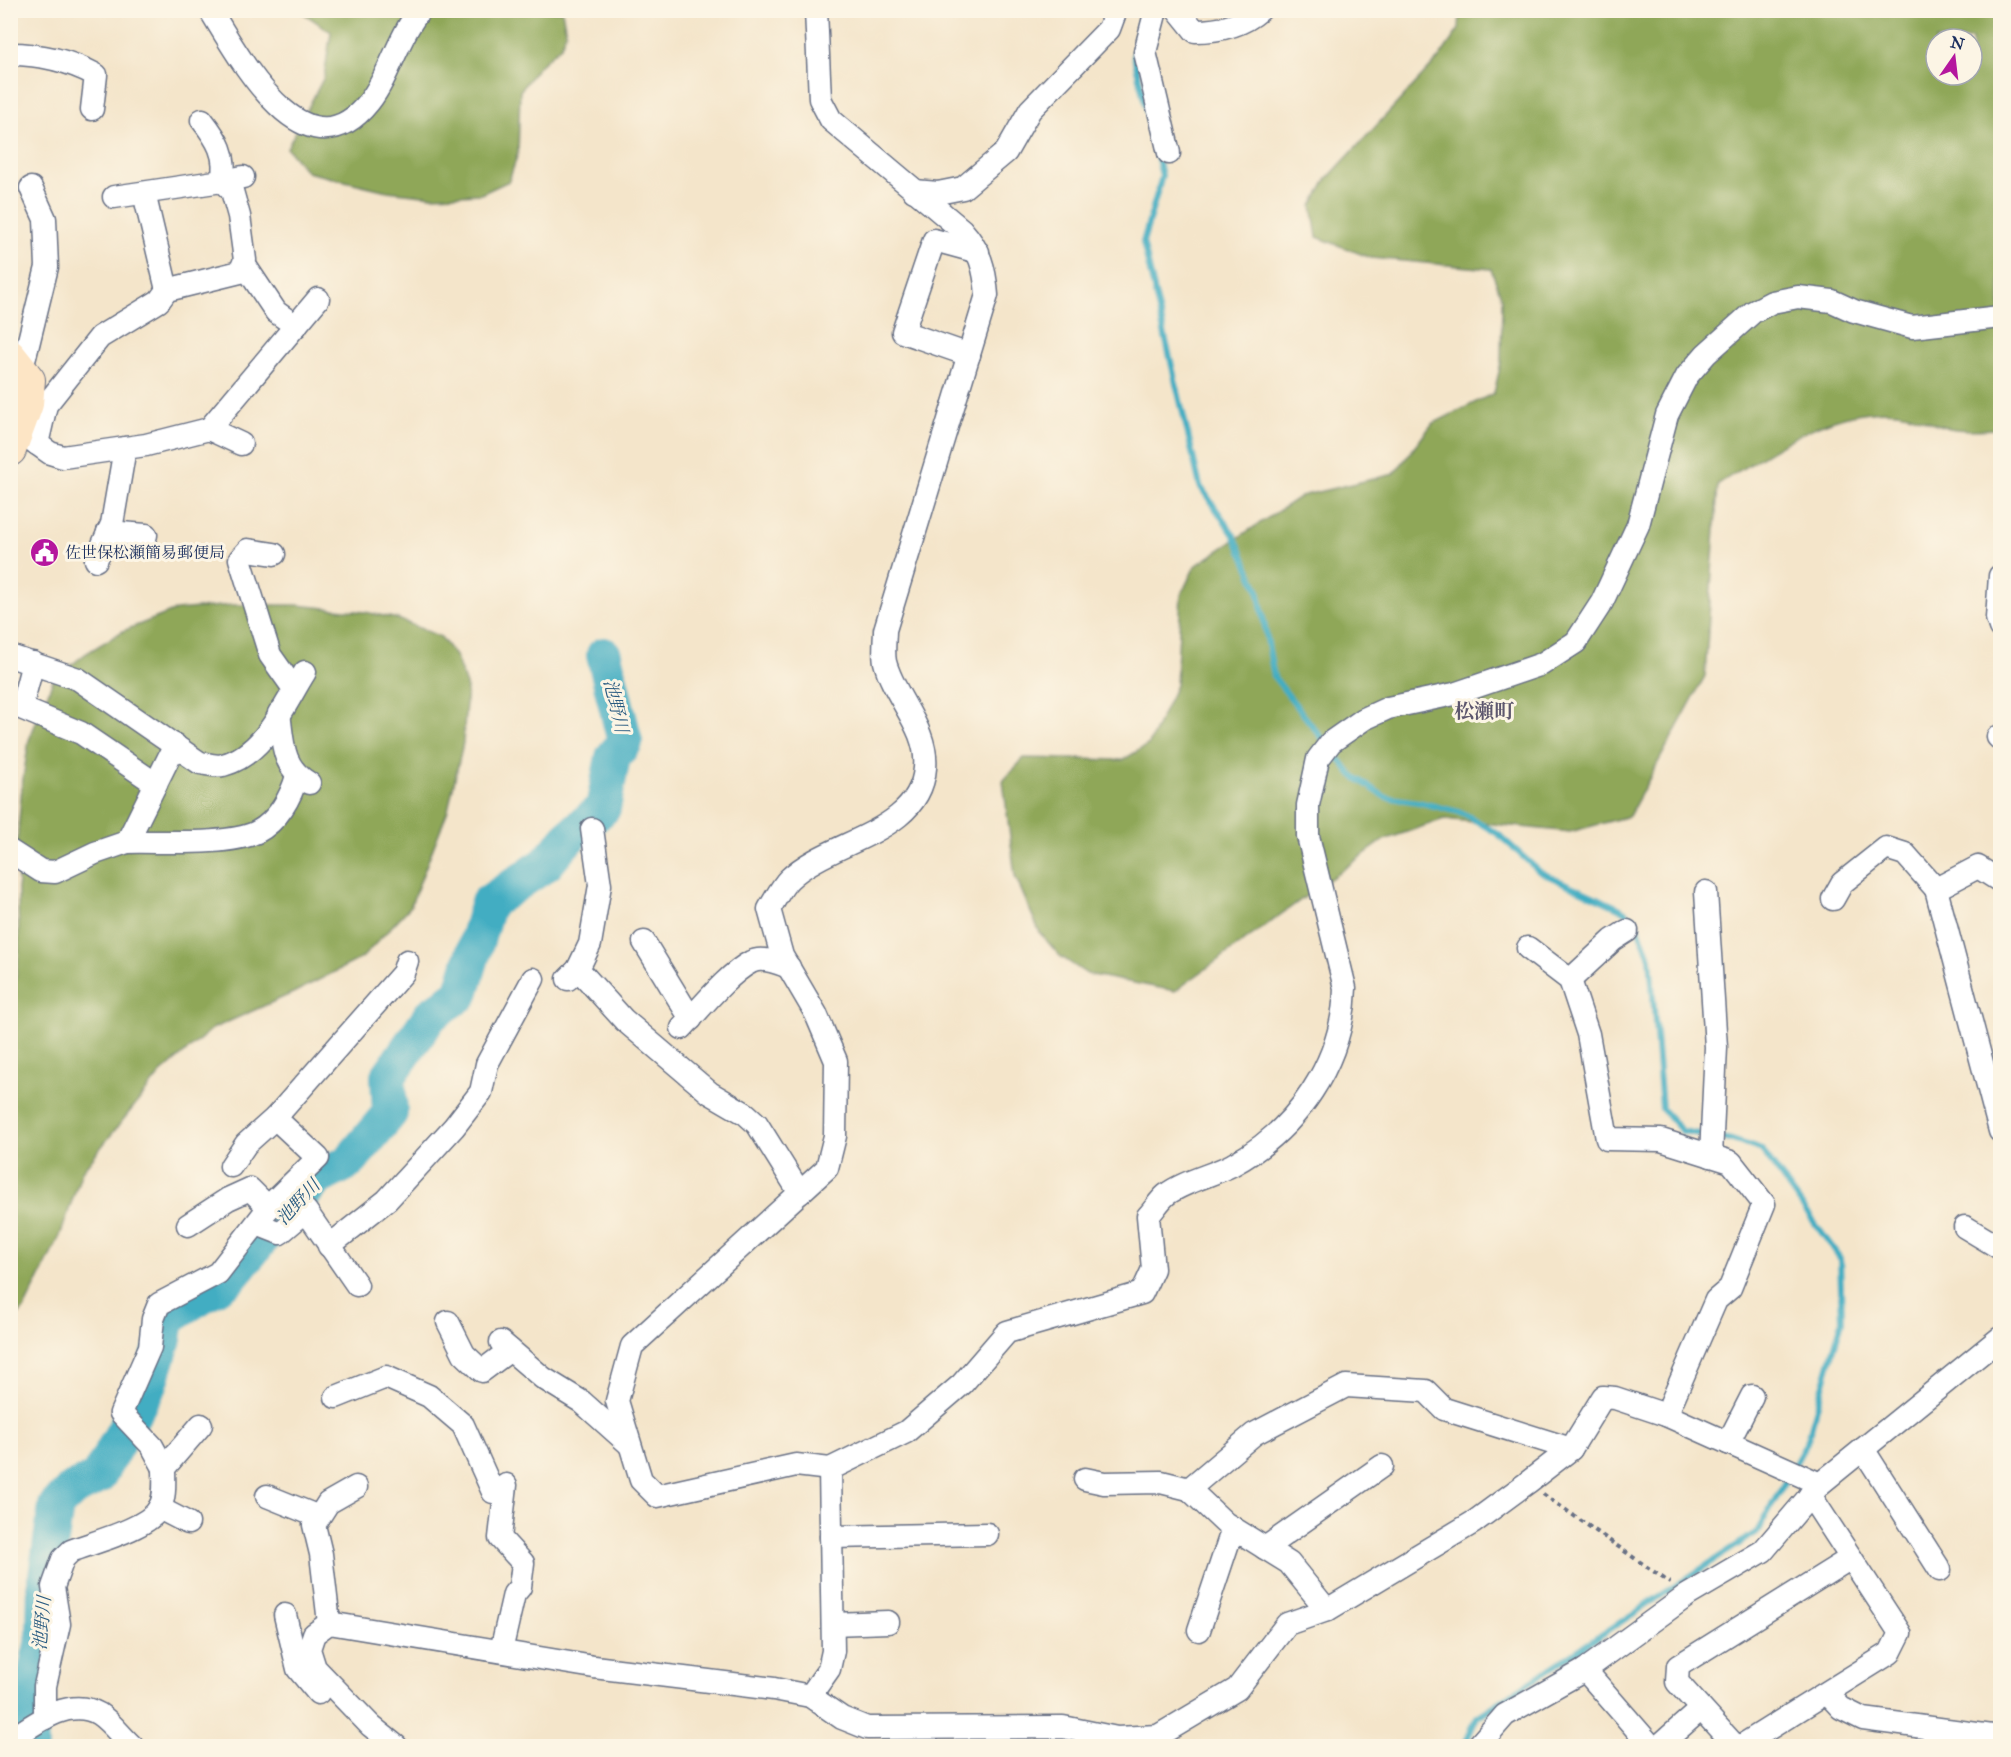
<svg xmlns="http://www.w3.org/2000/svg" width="2011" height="1757" viewBox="0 0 2011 1757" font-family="'IM FELL Great Primer','Noto Serif JP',serif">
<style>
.forest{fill:#8fa758;stroke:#556b5b;stroke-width:1.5;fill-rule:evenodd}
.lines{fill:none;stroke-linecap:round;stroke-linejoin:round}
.stream{stroke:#43adc2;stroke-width:6}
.river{stroke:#43adc2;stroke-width:36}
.minor-casing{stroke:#676f84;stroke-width:25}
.secondary-casing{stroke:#676f84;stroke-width:34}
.path{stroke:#676f84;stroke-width:4;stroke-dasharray:4.5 4.5;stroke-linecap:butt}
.minor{stroke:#fff;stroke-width:22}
.secondary{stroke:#fde5c5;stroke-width:32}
.labels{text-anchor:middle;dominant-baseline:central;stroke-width:6;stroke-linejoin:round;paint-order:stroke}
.poi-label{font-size:16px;fill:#1b2f5e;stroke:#fcf5e5;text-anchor:start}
.water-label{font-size:18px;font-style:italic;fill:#295b81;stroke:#fcf5e5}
.quarter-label{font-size:20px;font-weight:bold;fill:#5d576e;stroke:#fcf5e5}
</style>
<rect width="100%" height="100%" fill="#fcf5e5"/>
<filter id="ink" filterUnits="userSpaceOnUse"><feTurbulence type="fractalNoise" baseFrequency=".0167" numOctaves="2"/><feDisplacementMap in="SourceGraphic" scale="12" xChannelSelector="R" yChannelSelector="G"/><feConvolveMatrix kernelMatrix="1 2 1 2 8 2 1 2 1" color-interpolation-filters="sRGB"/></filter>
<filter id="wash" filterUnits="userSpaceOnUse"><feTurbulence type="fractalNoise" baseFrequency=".008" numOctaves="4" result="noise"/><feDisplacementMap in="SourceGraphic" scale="24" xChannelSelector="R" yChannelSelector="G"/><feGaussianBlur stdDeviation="1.35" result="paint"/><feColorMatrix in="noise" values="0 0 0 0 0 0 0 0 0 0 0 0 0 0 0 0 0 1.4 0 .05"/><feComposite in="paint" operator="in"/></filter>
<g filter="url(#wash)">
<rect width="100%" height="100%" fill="#f4e5ca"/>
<!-- forest -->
<g class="forest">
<polygon points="294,11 562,11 566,32 561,46 538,67 520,91 518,153 509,181 481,194 432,196 387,191 307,172 287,148 324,77 331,32 303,13"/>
<path d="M1460,11h540v418c-14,0 -31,2 -45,0 -20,-3 -38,-15 -57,-17 -66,-8 -127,40 -180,72l-13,192 -76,140 -59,16 -126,-13 -60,21 -209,151 -88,-17 -27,-18 -20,-23 -25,-57 -12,-95 21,-23 99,2 26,-16 27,-59 5,-90 14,-29 106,-70 93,-22 38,-50 62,-31 7,-30 1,-64 -11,-30 -120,-11 -54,-21 -5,-31 14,-26 113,-122 20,-29zM1936,39h36v36h-36z"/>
<polygon points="233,605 297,605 365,612 398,619 441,637 456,657 467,688 463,743 448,810 410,907 362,958 293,993 212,1029 160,1074 82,1171 60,1236 24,1309 11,1323 10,1024 19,953 17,843 22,785 29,740 53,680 85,654 123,631 176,610"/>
</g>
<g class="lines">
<!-- stream -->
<g class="stream">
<polyline points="1142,10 1134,56 1162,176 1143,242 1200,486 1234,535 1258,589 1274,677 1325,742"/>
<polyline points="1332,750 1352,775 1385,797 1418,802 1463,813 1498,834 1540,872 1619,908 1634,918 1650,958 1662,1109 1682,1131 1732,1140 1762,1150 1840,1258 1842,1321 1807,1442 1757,1532 1477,1717 1464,1746"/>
</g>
<!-- river -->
<polyline class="river" points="31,1746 30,1695 44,1636 45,1583 56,1506 72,1490 98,1477 150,1384 164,1339 167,1318 230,1278 274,1224 318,1178 349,1162 390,1113 388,1077 431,1015 461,994 488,903 546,864 568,838 603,808 613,757 625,742 604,655"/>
</g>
</g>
<g filter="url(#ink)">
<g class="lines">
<defs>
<g id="minor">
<path d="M210,10c30,48 95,172 159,92 21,-27 29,-65 51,-92"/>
<path d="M816,10l4,89 11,21 131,110c18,20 23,39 25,65l-102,335c0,9 -2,22 0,32 9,36 44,67 40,106 -5,66 -96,72 -136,111 -8,8 -14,21 -20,30l13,47 34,58 20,47 -1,75 -8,32 -195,178 -15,55 24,79 16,16 139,-31 34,4 76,-37 56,-48 45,-52 135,-39 11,-24 -5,-53c6,-6 11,-15 18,-21 16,-13 47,-20 66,-30 65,-35 111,-103 113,-177l-37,-152v-31l10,-46 13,-17 33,-23 24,-11 66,-14 88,-30 34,-22 26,-40 36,-77 29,-110 20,-39 19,-22 47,-42 19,-10 26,-5 34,4 22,10 58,16 88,-10"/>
<polyline points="1156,10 1145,52 1169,153"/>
<path d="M1178,10l17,21c24,0 47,-5 65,-21"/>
<path d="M10,54c30,0 60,7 86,21l-4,34"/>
<polyline points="914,191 938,193 963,188 1006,152 1030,110 1109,29 1116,10"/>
<polyline points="144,193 167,290"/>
<path d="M114,197l108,-16c6,-25 -5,-42 -20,-61"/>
<polyline points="244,264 276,312 296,326"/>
<polyline points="969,355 903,332 934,240 978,252"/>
<polyline points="22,369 47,267 45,219 31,188"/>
<polyline points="209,429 241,444"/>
<polyline points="26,436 50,453 63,457 146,445 209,429 318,299"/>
<polyline points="37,444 46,405 100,337 159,301 167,290 240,272 245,260 239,216 232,191 222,181 243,177"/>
<polyline points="108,532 146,535"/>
<polyline points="274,554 248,550 240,559 270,655 294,689"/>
<polyline points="96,560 112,524 125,448"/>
<polyline points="2000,576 1997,618 2000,627"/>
<path d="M10,656l68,23 122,84c7,1 16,4 23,2 42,-11 61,-60 82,-93"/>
<polyline points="33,663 21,708 81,733 156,784"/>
<path d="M279,713c4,28 2,54 30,70"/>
<polyline points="1998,737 2000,739"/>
<path d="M175,745l-48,97c33,-1 102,4 130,-10 21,-11 34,-35 40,-56"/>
<polyline points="10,851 41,871 55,872 95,853 127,842"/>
<polyline points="2000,881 1978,867 1936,889 2000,1131"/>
<polyline points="1706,892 1716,1047 1711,1156"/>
<polyline points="1833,899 1842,883 1886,848 1905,854 1936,889"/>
<polyline points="644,942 691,1019"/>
<polyline points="1528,948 1570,980 1588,1034 1607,1139 1661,1140 1731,1162 1764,1204 1730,1288 1716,1300 1666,1415"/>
<polyline points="578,969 624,1020 710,1093 746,1114 757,1124 800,1193"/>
<polyline points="568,979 578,969 590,944 600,885 592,829"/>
<polyline points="1570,980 1613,940 1627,931"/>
<path d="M682,1028c18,-19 47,-55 69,-66 11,-6 27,1 38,5"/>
<polyline points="275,1118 403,973 407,961"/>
<polyline points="257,1224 280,1233 306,1211 357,1285"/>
<polyline points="188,1225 228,1199 250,1189 269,1208"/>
<polyline points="1965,1227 2000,1248"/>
<polyline points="329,1246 387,1200 454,1127 481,1092 487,1064 533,979"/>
<polyline points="448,1322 464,1354 482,1371 510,1350"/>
<polyline points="501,1342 543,1378 582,1402 629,1444"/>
<polyline points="336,1397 386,1377 429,1396 463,1425 493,1492 505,1491"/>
<polyline points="1728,1443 1752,1396"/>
<polyline points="1863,1449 1940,1570"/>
<polyline points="164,1468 152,1446 121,1413 150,1347 153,1319 159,1304 218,1273 273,1202 318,1158 275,1118 246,1144 231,1166"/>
<polyline points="1085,1479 1104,1483 1161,1482 1189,1489"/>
<polyline points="267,1496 319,1517"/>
<polyline points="159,1508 188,1523"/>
<polyline points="831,1537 987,1534"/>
<polyline points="1265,1548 1382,1466"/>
<polyline points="1327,1610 1289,1563 1225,1523 1189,1489 1254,1434 1346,1386 1426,1391 1444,1409 1571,1449"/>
<polyline points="285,1615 298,1669 318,1693"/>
<polyline points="329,1623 321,1554 314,1525 328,1503 356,1487"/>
<polyline points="833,1624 888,1622"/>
<polyline points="1199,1630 1233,1528"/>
<polyline points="501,1651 514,1594 520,1587 523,1563 500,1538 506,1485"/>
<polyline points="1827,1693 1841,1708 1863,1719 2000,1737"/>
<polyline points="810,1696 829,1669 833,1651 830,1469"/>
<path d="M45,1718v-32l14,-62 -6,-37 10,-28 8,-8c23,-9 75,-22 88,-42 7,-12 5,-28 5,-41l37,-43"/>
<path d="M10,1740c24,-16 59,-44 89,-26 12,8 23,23 33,32"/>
<polyline points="396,1746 371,1726 315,1668 309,1649 314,1634 329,1623 594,1667 774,1689 810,1696 842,1718 867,1728 1063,1727 1117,1738 1158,1736 1237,1689 1287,1624 1327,1610 1474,1522 1527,1483 1571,1449 1603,1397 1615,1398 1666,1415 1820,1484"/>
<polyline points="1478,1746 1505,1715 1585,1670"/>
<polyline points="1651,1746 1585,1670 1688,1595 1763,1551 1820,1484 2000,1338"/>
<polyline points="1659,1746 1701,1709"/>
<polyline points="1735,1746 1677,1682 1678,1666 1851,1558"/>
<polyline points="1741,1746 1890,1653 1900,1633 1810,1495"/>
</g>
<polyline id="secondary" points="10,356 29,380 27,404 10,450"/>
</defs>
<!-- minor casing -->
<use href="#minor" class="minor-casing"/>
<!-- secondary casing -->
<use href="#secondary" class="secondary-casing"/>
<!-- path -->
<polyline class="path" points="1543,1494 1670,1583"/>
<!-- minor -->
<use href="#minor" class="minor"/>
<!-- secondary -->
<use href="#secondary" class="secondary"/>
</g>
</g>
<!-- icons -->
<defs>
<symbol id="civic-disc" viewBox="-11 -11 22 22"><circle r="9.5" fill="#b5179e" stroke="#fcf5e5"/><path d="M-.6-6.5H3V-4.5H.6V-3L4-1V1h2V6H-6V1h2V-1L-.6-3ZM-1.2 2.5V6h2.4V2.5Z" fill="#fff"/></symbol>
</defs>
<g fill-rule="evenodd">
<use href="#civic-disc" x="28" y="536" width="33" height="33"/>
</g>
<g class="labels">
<!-- poi labels -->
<g class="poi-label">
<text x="65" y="552">佐世保松瀬簡易郵便局</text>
</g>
<!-- water labels -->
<g class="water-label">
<text transform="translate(616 706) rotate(77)">池野川</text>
<text transform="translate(298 1202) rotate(-47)">池野川</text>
<text transform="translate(42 1623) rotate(-85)">池野川</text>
</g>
<!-- quarter labels -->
<g class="quarter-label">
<text x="1484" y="711">松瀬町</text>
</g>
</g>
<!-- margin -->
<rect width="2011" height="1757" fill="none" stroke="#fcf5e5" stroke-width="36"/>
<!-- north arrow -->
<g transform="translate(1954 57) rotate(14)"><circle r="28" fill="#fcf5e5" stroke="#a2a6af" stroke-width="1.5"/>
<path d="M0-4.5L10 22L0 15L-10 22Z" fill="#b5179e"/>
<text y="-9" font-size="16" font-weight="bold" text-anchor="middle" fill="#1b2f5e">N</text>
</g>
</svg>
